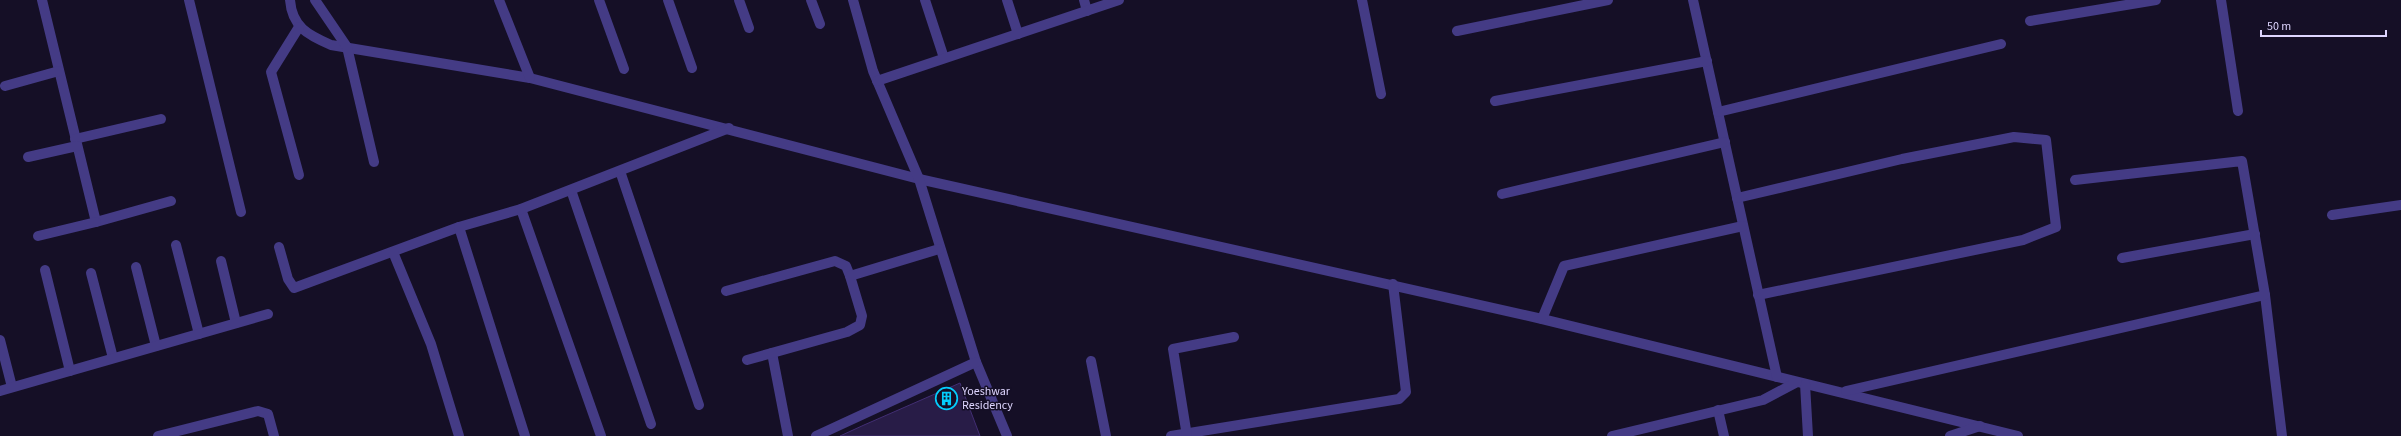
<svg xmlns="http://www.w3.org/2000/svg" width="2401" height="436" viewBox="0 0 2401 436" font-family="'Source Sans 3',sans-serif">
<style>
.building{fill:#281c47;stroke:#422e73}
.lines{fill:none;stroke-linecap:round;stroke-linejoin:round}
.minor{stroke:#443b85;stroke-width:10}
.labels{text-anchor:middle;dominant-baseline:central;stroke-width:3;stroke-linejoin:round;paint-order:stroke}
.poi-label{font-size:12px;fill:#ded5fe;stroke:#150f26;text-anchor:start}
</style>
<rect width="100%" height="100%" fill="#150f26"/>
<!-- building -->
<polygon class="building" points="960,383 980,436 840,436 864,425"/>
<g class="lines">
<!-- minor -->
<g class="minor">
<polyline points="42,0 96,222 171,201"/>
<polyline points="189,0 241,212"/>
<path d="M290,0c2,27 18,35 41,45l199,33 389,101 623,140 476,117"/>
<polyline points="315,0 347,47 374,162"/>
<polyline points="499,0 530,78"/>
<polyline points="599,0 624,69"/>
<polyline points="668,0 692,68"/>
<polyline points="739,0 749,28"/>
<polyline points="811,0 820,24"/>
<polyline points="853,0 873,71 919,179 976,362 1007,436"/>
<polyline points="925,0 944,58"/>
<polyline points="1007,0 1018,34"/>
<polyline points="1084,0 1087,11"/>
<polyline points="1362,0 1381,94"/>
<polyline points="1693,0 1777,377"/>
<polyline points="2221,0 2238,111"/>
<polyline points="2030,21 2156,0"/>
<polyline points="299,27 271,72 299,175"/>
<polyline points="1457,31 1608,0"/>
<polyline points="877,81 1119,0"/>
<polyline points="5,86 59,71"/>
<polyline points="1495,101 1707,61"/>
<polyline points="1718,112 2001,44"/>
<polyline points="75,139 161,119"/>
<polyline points="28,157 77,146"/>
<polyline points="620,171 699,405"/>
<polyline points="571,190 651,424"/>
<polyline points="1502,194 1725,142"/>
<polyline points="1737,198 1902,159 2014,137 2046,140 2056,227 2023,240 1758,295"/>
<polyline points="521,209 601,436"/>
<polyline points="2332,215 2401,205"/>
<polyline points="38,236 96,222"/>
<polyline points="176,245 199,334"/>
<polyline points="279,247 288,279 294,288 459,227"/>
<polyline points="393,252 431,344 459,436"/>
<polyline points="2122,258 2255,234"/>
<polyline points="221,261 236,323"/>
<polyline points="136,267 156,346"/>
<polyline points="45,270 70,371"/>
<polyline points="91,273 113,358"/>
<polyline points="726,291 835,261 846,266 850,276"/>
<polyline points="2265,295 2282,436"/>
<polyline points="1542,319 1564,266 1743,226"/>
<polyline points="0,340 12,387"/>
<polyline points="772,353 788,436"/>
<polyline points="747,360 847,332 860,325 862,316 850,276 939,249"/>
<polyline points="1091,361 1106,436"/>
<polyline points="1805,384 1808,436"/>
<polyline points="0,391 268,314"/>
<polyline points="1846,391 2265,295 2242,161 2075,180"/>
<polyline points="1718,410 1724,436"/>
<polyline points="158,436 258,411 268,414 274,436"/>
<polyline points="525,436 459,227 521,209 729,128"/>
<polyline points="816,436 976,362"/>
<polyline points="1171,436 1399,399 1406,392 1393,284"/>
<polyline points="1187,436 1173,349 1234,337"/>
<polyline points="1612,436 1763,400 1797,382"/>
<polyline points="1950,436 1980,426"/>
</g>
</g>
<!-- icons -->
<defs>
<symbol id="building-ring" viewBox="-11 -11 22 22"><circle r="9.5" fill="#150f26" stroke="#04cdfc" stroke-width="1.5"/><path d="M-4-6H4V6H1V3H-1V6H-4ZM-2.5-4.3h1.7v1.8h-1.7ZM.8-4.3h1.7v1.8H.8ZM-2.5-1h1.7V.8h-1.7ZM.8-1h1.7V.8H.8Z" fill="#04cdfc"/></symbol>
</defs>
<g fill-rule="evenodd">
<use href="#building-ring" x="934" y="386" width="25" height="25"/>
</g>
<g class="labels">
<!-- poi labels -->
<g class="poi-label">
<text x="962" y="391">Yoeshwar<tspan x="962" dy="14">Residency</tspan></text>
</g>
</g>
<!-- scale -->
<path d="M2261 30v6h125v-6" fill="none" stroke="#ded5fe" stroke-width="2"/>
<text x="2267" y="30" font-size="12" fill="#ded5fe" stroke="#150f26" stroke-width="3" paint-order="stroke">50 m</text>
</svg>
